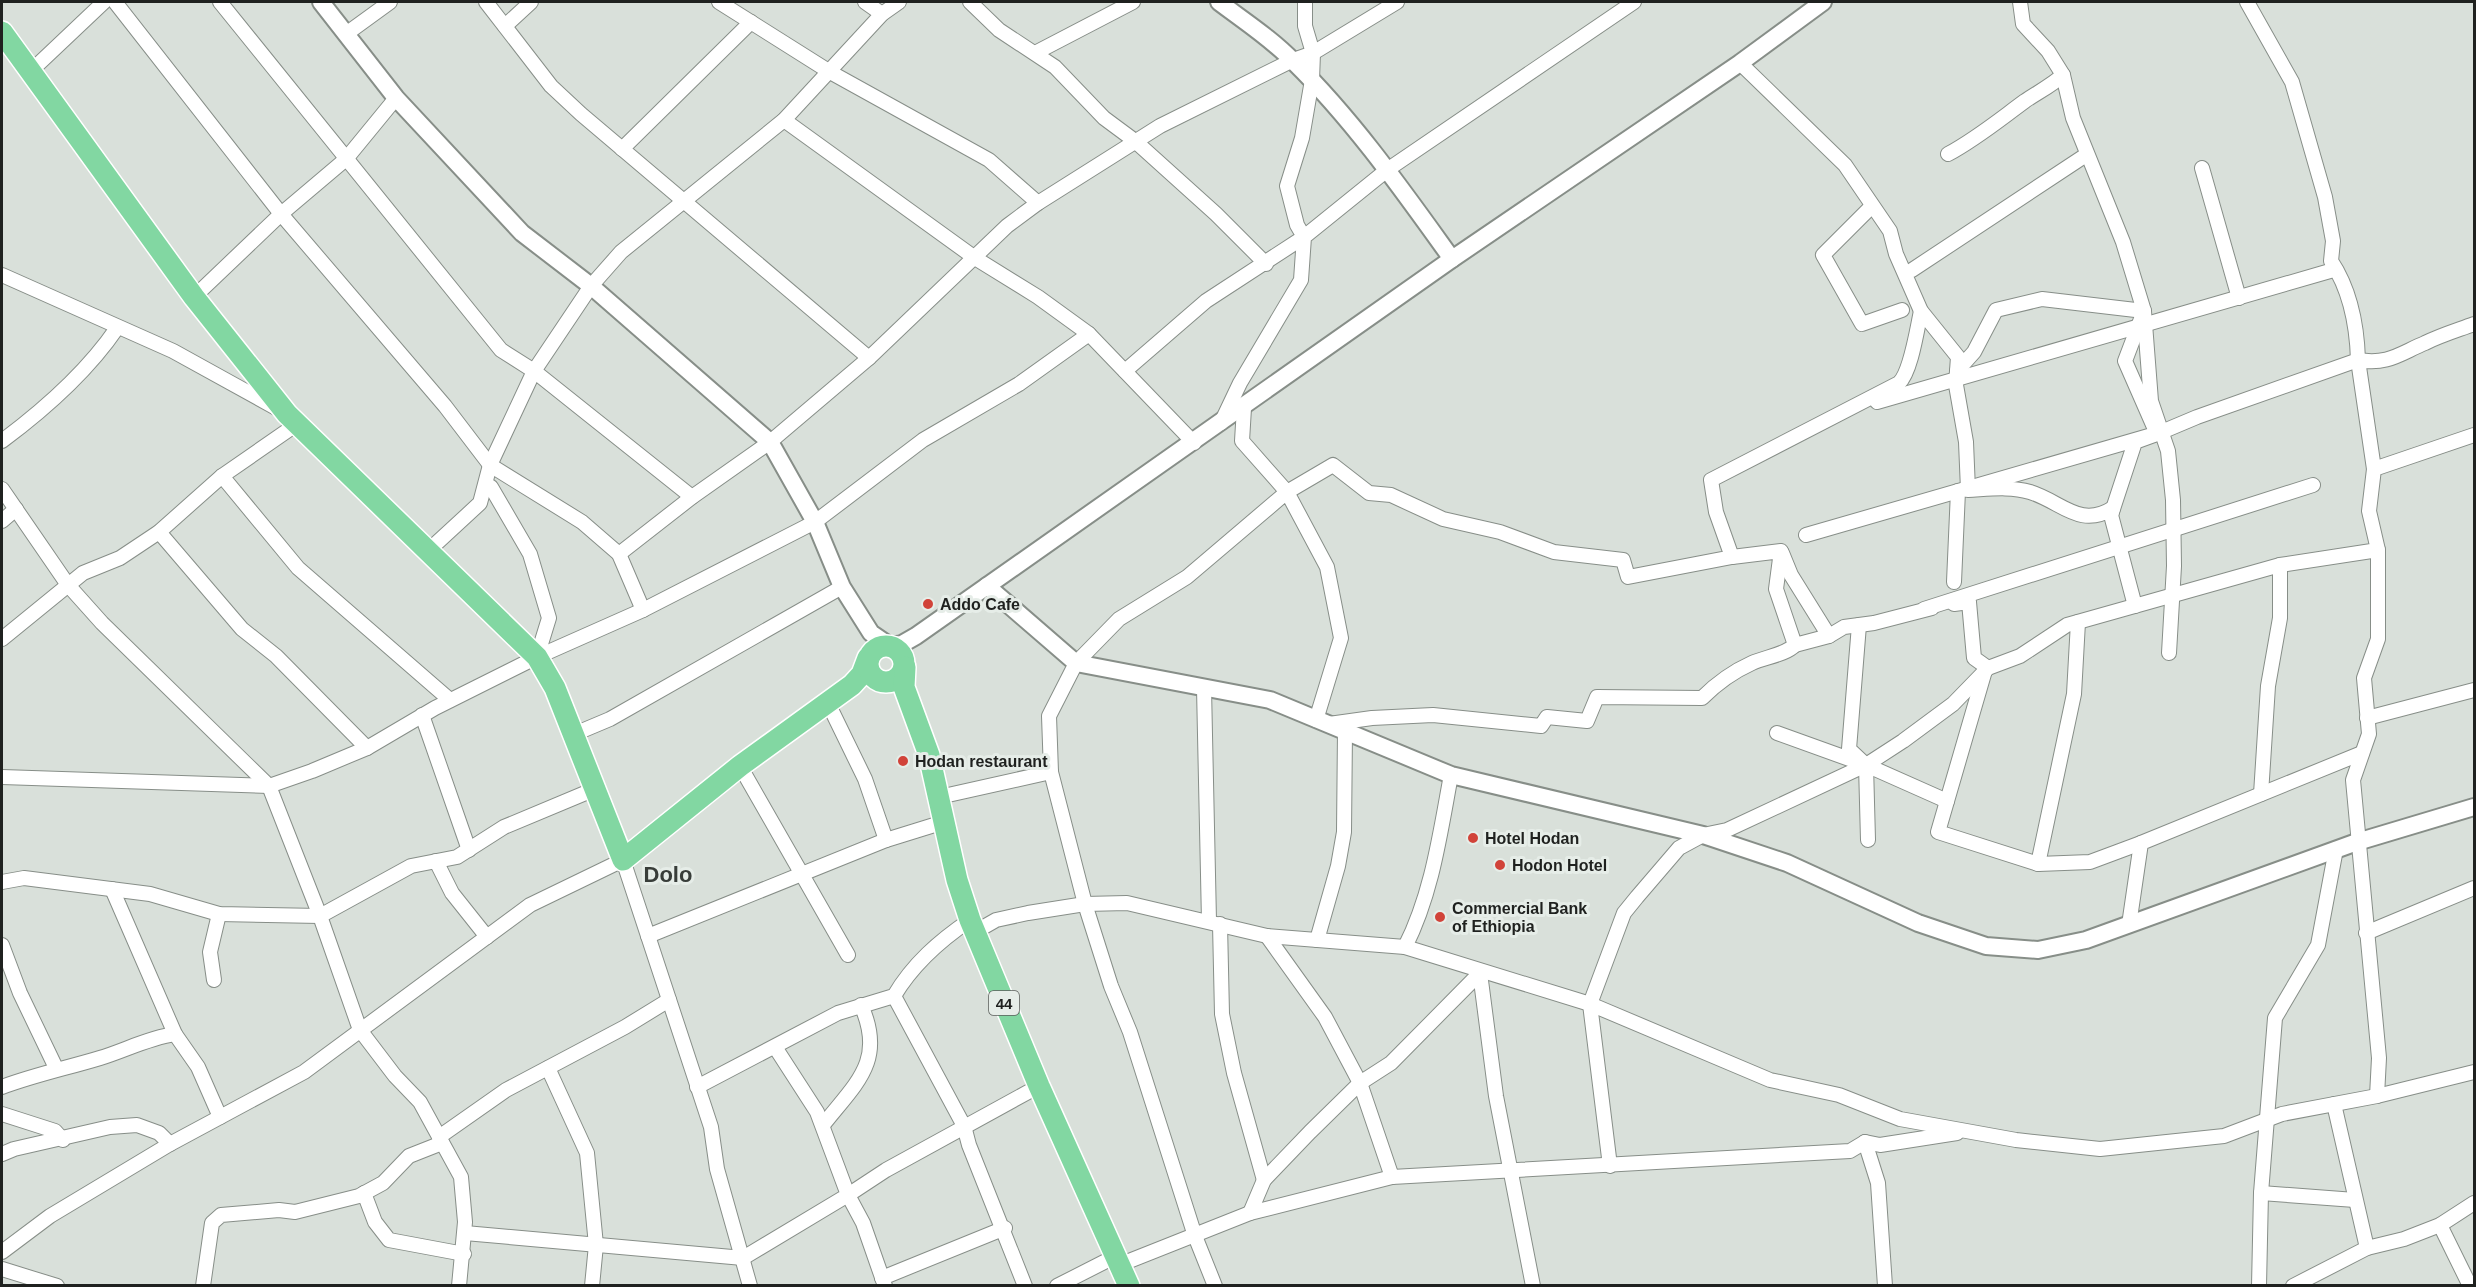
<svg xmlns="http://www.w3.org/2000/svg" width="2476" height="1287" viewBox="0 0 2476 1287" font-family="Arial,sans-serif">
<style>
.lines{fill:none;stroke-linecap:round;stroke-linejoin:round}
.minor-casing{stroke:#878e88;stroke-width:16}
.tertiary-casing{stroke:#878e88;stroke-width:20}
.primary-casing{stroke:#fff;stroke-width:24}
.minor{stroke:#fff;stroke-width:14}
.tertiary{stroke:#fff;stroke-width:16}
.primary{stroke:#82d7a2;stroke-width:21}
.poi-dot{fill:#d14339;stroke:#e6ede8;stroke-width:2}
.labels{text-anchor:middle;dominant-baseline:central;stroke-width:6;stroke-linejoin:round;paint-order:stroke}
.shield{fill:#e6ede8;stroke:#5b5e5b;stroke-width:1.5}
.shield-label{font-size:15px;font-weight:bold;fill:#1f211f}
.poi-label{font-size:16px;font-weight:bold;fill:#1f211f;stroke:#e6ede8;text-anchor:start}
.district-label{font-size:22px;font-weight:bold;fill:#383d39;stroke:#e6ede8}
</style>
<rect width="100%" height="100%" fill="#d9e0da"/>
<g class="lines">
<defs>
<g id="minor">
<polyline points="115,2 281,214 445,406 490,465 582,522 619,554 643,610"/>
<polyline points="220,2 501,350 534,371 692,497"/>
<polyline points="486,2 551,86 581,114 869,358"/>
<polyline points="719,2 830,72 989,160 1038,203"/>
<polyline points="865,2 882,14"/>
<polyline points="970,2 999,30 1055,67 1104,118 1135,141 1216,214 1266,264"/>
<polyline points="2020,2 2023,24 2048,51 2063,75 2073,118 2123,242 2144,311 2125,361 2157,434 2135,442 2111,515 2135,606"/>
<polyline points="505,26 531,2"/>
<polyline points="346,34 390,2"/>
<polyline points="1035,53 1133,2"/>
<path d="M1740,63l105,102 45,66 6,23 25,57 37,46 -2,28 10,57 2,48c21,-1 42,-4 62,2 32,10 50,37 83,16l-2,7"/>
<polyline points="31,71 104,2"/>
<polyline points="784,120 975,258 1038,297 1089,334 1194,443"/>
<polyline points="622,149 751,22"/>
<path d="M1948,154c28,-15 51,-34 77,-53 13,-9 26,-15 38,-26"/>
<polyline points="2202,168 2239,298"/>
<polyline points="1872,206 1823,255 1862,324 1902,310"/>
<polyline points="1912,270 2086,155"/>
<polyline points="2,275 173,351 278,409"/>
<polyline points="194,297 281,214 346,159 396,98"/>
<polyline points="1125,371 1206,301 1304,237 1297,225 1287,186 1302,138 1312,80 1313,53 1305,26 1305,2"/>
<polyline points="1957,371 1974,352 1996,310 2042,299 2144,311 2151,401 2168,451 2173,500 2174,566 2169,653"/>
<polyline points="1877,402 2330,271"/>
<path d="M1244,408l-2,33 45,51 46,-27 36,28 22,2 52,24 57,13 54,20 69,8 5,17 104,-20 -16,-45 -5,-32 188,-97c12,-11 18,-54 22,-72"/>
<polyline points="1221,423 1240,383 1301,280 1304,237 1387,170 1634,2"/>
<path d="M2,441c43,-32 85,-69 115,-113"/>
<path d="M2374,469l-16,-109c30,5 41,-6 67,-17 16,-8 33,-13 49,-19"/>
<polyline points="222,476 298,568 450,700"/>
<polyline points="487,485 491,487 530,554 549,618 537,657"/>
<polyline points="2,489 68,585 102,623 269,786 320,916 360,1030 395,1076 420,1102 461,1177 465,1222 459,1286"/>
<polyline points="2,521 16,509"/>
<polyline points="159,532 242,629 276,656 367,748"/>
<path d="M1806,535l353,-102 38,-16 161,-57c-1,-35 -7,-69 -27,-99l2,-20 -8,-44 -33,-115 -45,-80"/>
<polyline points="428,551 480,503 490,465 534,371 591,286 621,252 784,120 882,14 899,2"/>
<polyline points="1782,553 1791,575 1829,636 1844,627 1874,623 1932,608"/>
<polyline points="619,554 692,497 770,442 869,358 1007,226 1038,203 1160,126 1293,60 1313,53 1397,2"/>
<polyline points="1954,582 1958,491"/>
<polyline points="1954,604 1969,602 1974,658 1988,668"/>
<polyline points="1924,609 2313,485"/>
<polyline points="1859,625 1849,749 1866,765 1868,840"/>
<polyline points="2,639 83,573 120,558 159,532 222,476 297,424"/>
<polyline points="1795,645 1829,636"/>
<polyline points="1984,674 1938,832 2038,864 2090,862 2141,843"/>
<polyline points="1204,688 1209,921"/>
<polyline points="827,701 865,779 886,840 944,822"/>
<polyline points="422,715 469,850"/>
<polyline points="2367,718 2474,690"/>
<path d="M1329,724l43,-6 61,-3 108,11 6,-9 40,4 10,-24 105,1c15,-15 30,-26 50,-35 13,-6 33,-8 43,-18l-19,-56 5,-38 -49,6"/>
<polyline points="1777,733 1866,765 1947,801"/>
<polyline points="572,735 610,719 842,587"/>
<polyline points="740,766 848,955"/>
<polyline points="2,777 269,786 312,771 367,748 435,708 537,657 643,610 815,522 923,440 1019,384 1089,334"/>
<polyline points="2261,794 2268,686 2280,618 2280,565"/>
<polyline points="939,797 1051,772"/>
<polyline points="436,861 452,893 487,937"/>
<polyline points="2038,864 2074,694 2078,622"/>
<polyline points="2,882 24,878 150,894 219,914 320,916 411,866 457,857 504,827 595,789"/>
<polyline points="112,889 175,1034 198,1067 220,1117"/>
<polyline points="1220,924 1222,1014 1234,1073 1264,1180"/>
<polyline points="2129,925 2141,843 2362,753"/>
<polyline points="975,932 996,920 1028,913 1085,904 1127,903 1267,936 1405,947 1590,1004 1770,1080 1839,1095 1900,1119 2016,1140 2100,1149 2224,1136 2282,1114 2377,1096 2474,1072"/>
<polyline points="2366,933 2474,888"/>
<polyline points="648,936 886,840"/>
<polyline points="1267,936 1325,1017 1360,1083 1392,1177"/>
<polyline points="1317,940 1338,866 1344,832 1345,731"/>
<polyline points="2,945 20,993 56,1068"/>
<path d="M1405,947c27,-53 35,-113 46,-172"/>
<polyline points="1480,973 1496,1096 1533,1286"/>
<polyline points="214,980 210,952 219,914"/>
<polyline points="894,996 964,1126 969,1145 1025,1286"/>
<polyline points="548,1068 587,1153 596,1245 592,1286"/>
<path d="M2,1087c32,-12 65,-19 98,-29 26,-8 48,-20 75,-24"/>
<path d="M697,1087l141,-74 56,-17c19,-32 45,-55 76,-76"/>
<polyline points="2377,1096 2379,1058 2353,780 2369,734 2364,678 2378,639 2378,550"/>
<polyline points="2334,1104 2367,1248"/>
<polyline points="2,1114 55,1131 63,1140"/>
<path d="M823,1125c33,-42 63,-64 38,-120"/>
<polyline points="439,1137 506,1090 625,1027 669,1000"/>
<polyline points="1865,1142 1878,1183 1885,1286"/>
<polyline points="2,1154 14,1149 110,1127 137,1125 159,1133 170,1144"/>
<polyline points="1610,1166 1590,1004 1624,913 1637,897 1679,848 1703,835 1727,830 1866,765 1903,741 1953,704 1988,668 2020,656 2067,625 2280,565 2378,550 2369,511 2374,469 2474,435"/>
<polyline points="364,1193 375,1222 389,1240 464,1254"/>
<polyline points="2261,1193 2355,1200"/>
<polyline points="1250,1213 1264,1180 1310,1132 1360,1083 1391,1063 1480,973"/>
<polyline points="2440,1225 2470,1286"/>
<polyline points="465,1233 743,1258 848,1195 817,1112 775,1047"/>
<polyline points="2,1252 50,1216 170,1144 304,1072 530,905 623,860 711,1127 717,1169 750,1286"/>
<polyline points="1119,1265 1250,1213 1392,1177 1850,1151 1865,1142 1880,1145 1957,1133"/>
<polyline points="2,1269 57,1286"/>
<polyline points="882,1278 1005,1228"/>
<polyline points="203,1286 212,1223 221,1215 279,1210 295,1212 359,1196 383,1183 409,1156 442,1143"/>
<polyline points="885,1286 863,1223 848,1195 886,1170 1039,1086"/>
<polyline points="1057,1286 1114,1257"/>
<polyline points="1215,1286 1195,1236 1130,1032 1111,986 1085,904 1051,772 1049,716 1076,663 1119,619 1187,577 1287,492 1327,567 1341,638 1316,720"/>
<polyline points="2259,1286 2261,1193 2275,1018 2318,945 2336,849"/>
<polyline points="2293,1286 2367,1248 2404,1239 2440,1225 2474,1203"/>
</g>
<g id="tertiary">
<polyline points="321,2 396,98 522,233 591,286 770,442 815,522 842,587 871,633 890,646 902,644 916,636 1452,259 1740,63 1823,2"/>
<path d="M1219,2c25,19 53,37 75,60 60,59 109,129 158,197"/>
<polyline points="987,586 1076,663 1270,700 1451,775 1703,835 1787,863 1918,923 1986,946 2038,950 2086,940 2357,842 2474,807"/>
</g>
<g id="primary">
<polyline points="2,32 194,297 287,414 537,657 555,688 623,860 740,766 852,685 862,674 868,658"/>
<circle cx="886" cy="664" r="18"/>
<polyline points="905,667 904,687 929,755 957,880 970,920 1039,1086 1129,1286"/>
</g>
</defs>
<!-- minor casing -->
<use href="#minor" class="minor-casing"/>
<!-- tertiary casing -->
<use href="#tertiary" class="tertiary-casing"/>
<!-- primary casing -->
<use href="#primary" class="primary-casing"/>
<!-- minor -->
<use href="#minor" class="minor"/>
<!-- tertiary -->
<use href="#tertiary" class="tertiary"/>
<!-- primary -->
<use href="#primary" class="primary"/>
</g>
<!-- markers -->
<g class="poi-dot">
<circle cx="928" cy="604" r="6"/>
<circle cx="903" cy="761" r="6"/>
<circle cx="1473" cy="838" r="6"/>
<circle cx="1500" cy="865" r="6"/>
<circle cx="1440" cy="917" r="6"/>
</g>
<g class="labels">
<!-- shield labels -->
<rect class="shield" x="989" y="991" width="30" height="24" rx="4.5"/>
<g class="shield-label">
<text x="1004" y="1003">44</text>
</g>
<!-- poi labels -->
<g class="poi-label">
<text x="940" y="604">Addo Cafe</text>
<text x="915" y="761">Hodan restaurant</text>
<text x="1485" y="838">Hotel Hodan</text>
<text x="1512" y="865">Hodon Hotel</text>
<text x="1452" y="908">Commercial Bank<tspan x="1452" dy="18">of Ethiopia</tspan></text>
</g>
<!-- district labels -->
<g class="district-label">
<text x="668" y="874">Dolo</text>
</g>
</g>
<!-- border -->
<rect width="2476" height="1287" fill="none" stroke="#1f211f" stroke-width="6"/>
</svg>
